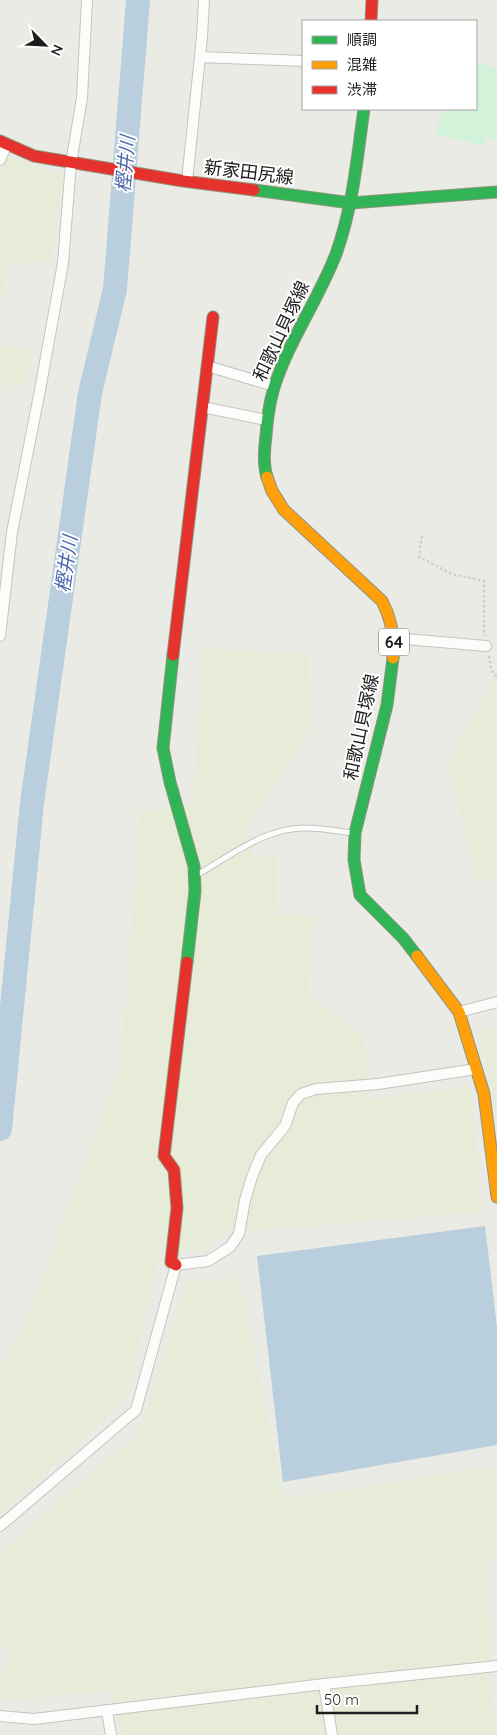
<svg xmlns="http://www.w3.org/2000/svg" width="497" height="1735" viewBox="0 0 497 1735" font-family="Quicksand,'Noto Sans JP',sans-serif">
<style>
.farmland{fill:#e7ecd9}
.park{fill:#d3f2da}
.water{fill:#b9cfde}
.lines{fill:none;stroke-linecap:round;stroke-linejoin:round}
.river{stroke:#b9cfde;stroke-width:24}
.lane-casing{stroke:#c4c4c2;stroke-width:7}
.street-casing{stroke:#c4c4c2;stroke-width:12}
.fast-casing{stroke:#8e957e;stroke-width:13}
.slow-casing{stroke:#8e957e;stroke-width:13}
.jam-casing{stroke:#8e957e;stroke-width:13}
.path{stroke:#d5cbc6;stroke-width:2.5;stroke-dasharray:2.5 2.5;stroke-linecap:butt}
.lane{stroke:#fcfcfb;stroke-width:5}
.street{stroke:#fcfcfb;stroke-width:10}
.fast{stroke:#30b455;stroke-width:11}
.slow{stroke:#ff9f0a;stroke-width:11}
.jam{stroke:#e5322d;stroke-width:11}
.labels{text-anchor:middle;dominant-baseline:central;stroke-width:4;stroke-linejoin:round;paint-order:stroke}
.shield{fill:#fff;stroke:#616161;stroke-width:1}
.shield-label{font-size:16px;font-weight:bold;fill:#1d1d1d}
.street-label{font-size:18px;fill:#1d1d1d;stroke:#fff}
.water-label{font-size:19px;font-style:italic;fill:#4b66ab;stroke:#fff}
</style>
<rect width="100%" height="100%" fill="#ebebe6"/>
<!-- farmland -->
<g class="farmland">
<polygon points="7,157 64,175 51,261 7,267 0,313 0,176"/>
<polygon points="0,346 32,349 25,386 0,385"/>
<polygon points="202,648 308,655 307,733 247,829 253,856 276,856 277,914 315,916 307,995 364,1037 369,1100 470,1085 483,1212 225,1233 203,1250 160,1250 127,1398 0,1515 0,1368 26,1322 121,1065 140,811 193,806"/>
<polygon points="497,674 497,878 478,881 447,763"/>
<polygon points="497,1027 497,1120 478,1030"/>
<polygon points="239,1278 284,1499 497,1466 497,1560 488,1561 492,1711 497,1712 497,1735 122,1735 109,1691 0,1701 0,1674 12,1653 0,1641 0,1556 9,1544 139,1433 187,1281"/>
</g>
<!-- park -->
<polygon class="park" points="476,61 497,68 497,139 487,137 485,146 435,134 443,109 476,109"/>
<!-- water -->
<polygon class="water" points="485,1226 497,1327 497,1445 283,1482 257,1256"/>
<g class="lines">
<!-- river -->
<polyline class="river" points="0,1129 32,803 90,393 115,289 138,0"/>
<defs>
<path id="lane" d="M197,875c33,-19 69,-48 109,-47 15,0 31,3 46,5"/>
<g id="street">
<polyline points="200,57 303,61"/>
<polyline points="0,160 7,144"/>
<polyline points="187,181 202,37 204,0"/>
<polyline points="207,366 274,386"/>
<polyline points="202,407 266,420"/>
<polyline points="0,636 12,532 40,390 63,263 71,163 82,98 87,0"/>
<polyline points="394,638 486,646"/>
<polyline points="459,1012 497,1002"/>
<polyline points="0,1526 136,1410 176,1265 208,1261 230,1247 239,1234 245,1200 252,1177 261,1155 285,1126 293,1103 301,1094 316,1089 378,1084 476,1069"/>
<polyline points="324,1684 332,1735"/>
<polyline points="107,1711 111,1735"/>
<polyline points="0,1716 34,1719 324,1684 497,1666"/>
</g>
<g id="fast">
<polyline points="254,190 351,203 497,192"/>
<path d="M267,477c-4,-13 -3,-27 -1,-41 1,-15 3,-30 7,-45 14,-48 45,-90 63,-137 17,-47 21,-96 28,-145"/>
<polyline points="173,655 163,748 170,782 194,866 195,891 187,962"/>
<polyline points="393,658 387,705 355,833 354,860 360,895 403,938 417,956"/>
</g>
<g id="slow">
<path d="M267,477l5,14 12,19 98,91c10,19 13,36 11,57"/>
<polyline points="417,956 459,1012 484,1094 497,1197"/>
</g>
<g id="jam">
<polyline points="371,21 372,0"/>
<polyline points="0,141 34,156 183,181 254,190"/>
<polyline points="173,655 213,317"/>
<polyline points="176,1265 171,1262 177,1208 174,1170 164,1156 187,962"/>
</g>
</defs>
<!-- lane casing -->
<use href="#lane" class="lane-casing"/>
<!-- street casing -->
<use href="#street" class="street-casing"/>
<!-- fast casing -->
<use href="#fast" class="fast-casing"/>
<!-- slow casing -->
<use href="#slow" class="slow-casing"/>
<!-- jam casing -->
<use href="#jam" class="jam-casing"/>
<!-- path -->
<g class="path">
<polyline points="422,536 419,557 452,574 484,581 484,636"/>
<polyline points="489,656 491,670 497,677"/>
</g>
<!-- lane -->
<use href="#lane" class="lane"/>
<!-- street -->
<use href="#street" class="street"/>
<!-- fast -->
<use href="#fast" class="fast"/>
<!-- slow -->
<use href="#slow" class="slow"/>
<!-- jam -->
<use href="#jam" class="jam"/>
</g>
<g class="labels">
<!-- shield labels -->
<rect class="shield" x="379" y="628.5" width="30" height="27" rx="4"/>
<g class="shield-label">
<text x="394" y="642">64</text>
</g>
<!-- street labels -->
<g class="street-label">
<text transform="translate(249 172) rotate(7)">新家田尻線</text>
<text transform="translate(281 331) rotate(-65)">和歌山貝塚線</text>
<text transform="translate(361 727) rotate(-78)">和歌山貝塚線</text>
</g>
<!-- water labels -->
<g class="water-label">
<text transform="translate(125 164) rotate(-85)">樫井川</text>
<text transform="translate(66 564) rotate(-82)">樫井川</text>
</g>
</g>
<!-- legend -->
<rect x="302" y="20" width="175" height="90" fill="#ffffff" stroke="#a5a5a5"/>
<rect x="312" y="36" width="25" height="8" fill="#30b455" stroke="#a5a5a5"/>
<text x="347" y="45" font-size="15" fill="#1d1d1d">順調</text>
<rect x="312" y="61" width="25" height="8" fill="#ff9f0a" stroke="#a5a5a5"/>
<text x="347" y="70" font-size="15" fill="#1d1d1d">混雑</text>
<rect x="312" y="86" width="25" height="8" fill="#e5322d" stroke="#a5a5a5"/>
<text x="347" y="95" font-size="15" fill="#1d1d1d">渋滞</text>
<!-- north arrow -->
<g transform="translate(45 45) rotate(114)" stroke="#ffffff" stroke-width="4" paint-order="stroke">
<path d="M0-4L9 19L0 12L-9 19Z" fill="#1d1d1d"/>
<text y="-8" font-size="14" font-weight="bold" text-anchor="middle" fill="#1d1d1d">N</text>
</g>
<!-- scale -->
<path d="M317 1705v8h100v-8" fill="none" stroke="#1d1d1d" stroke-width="2.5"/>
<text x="324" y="1705" font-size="15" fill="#1d1d1d" stroke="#ffffff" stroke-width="4" paint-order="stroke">50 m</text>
</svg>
